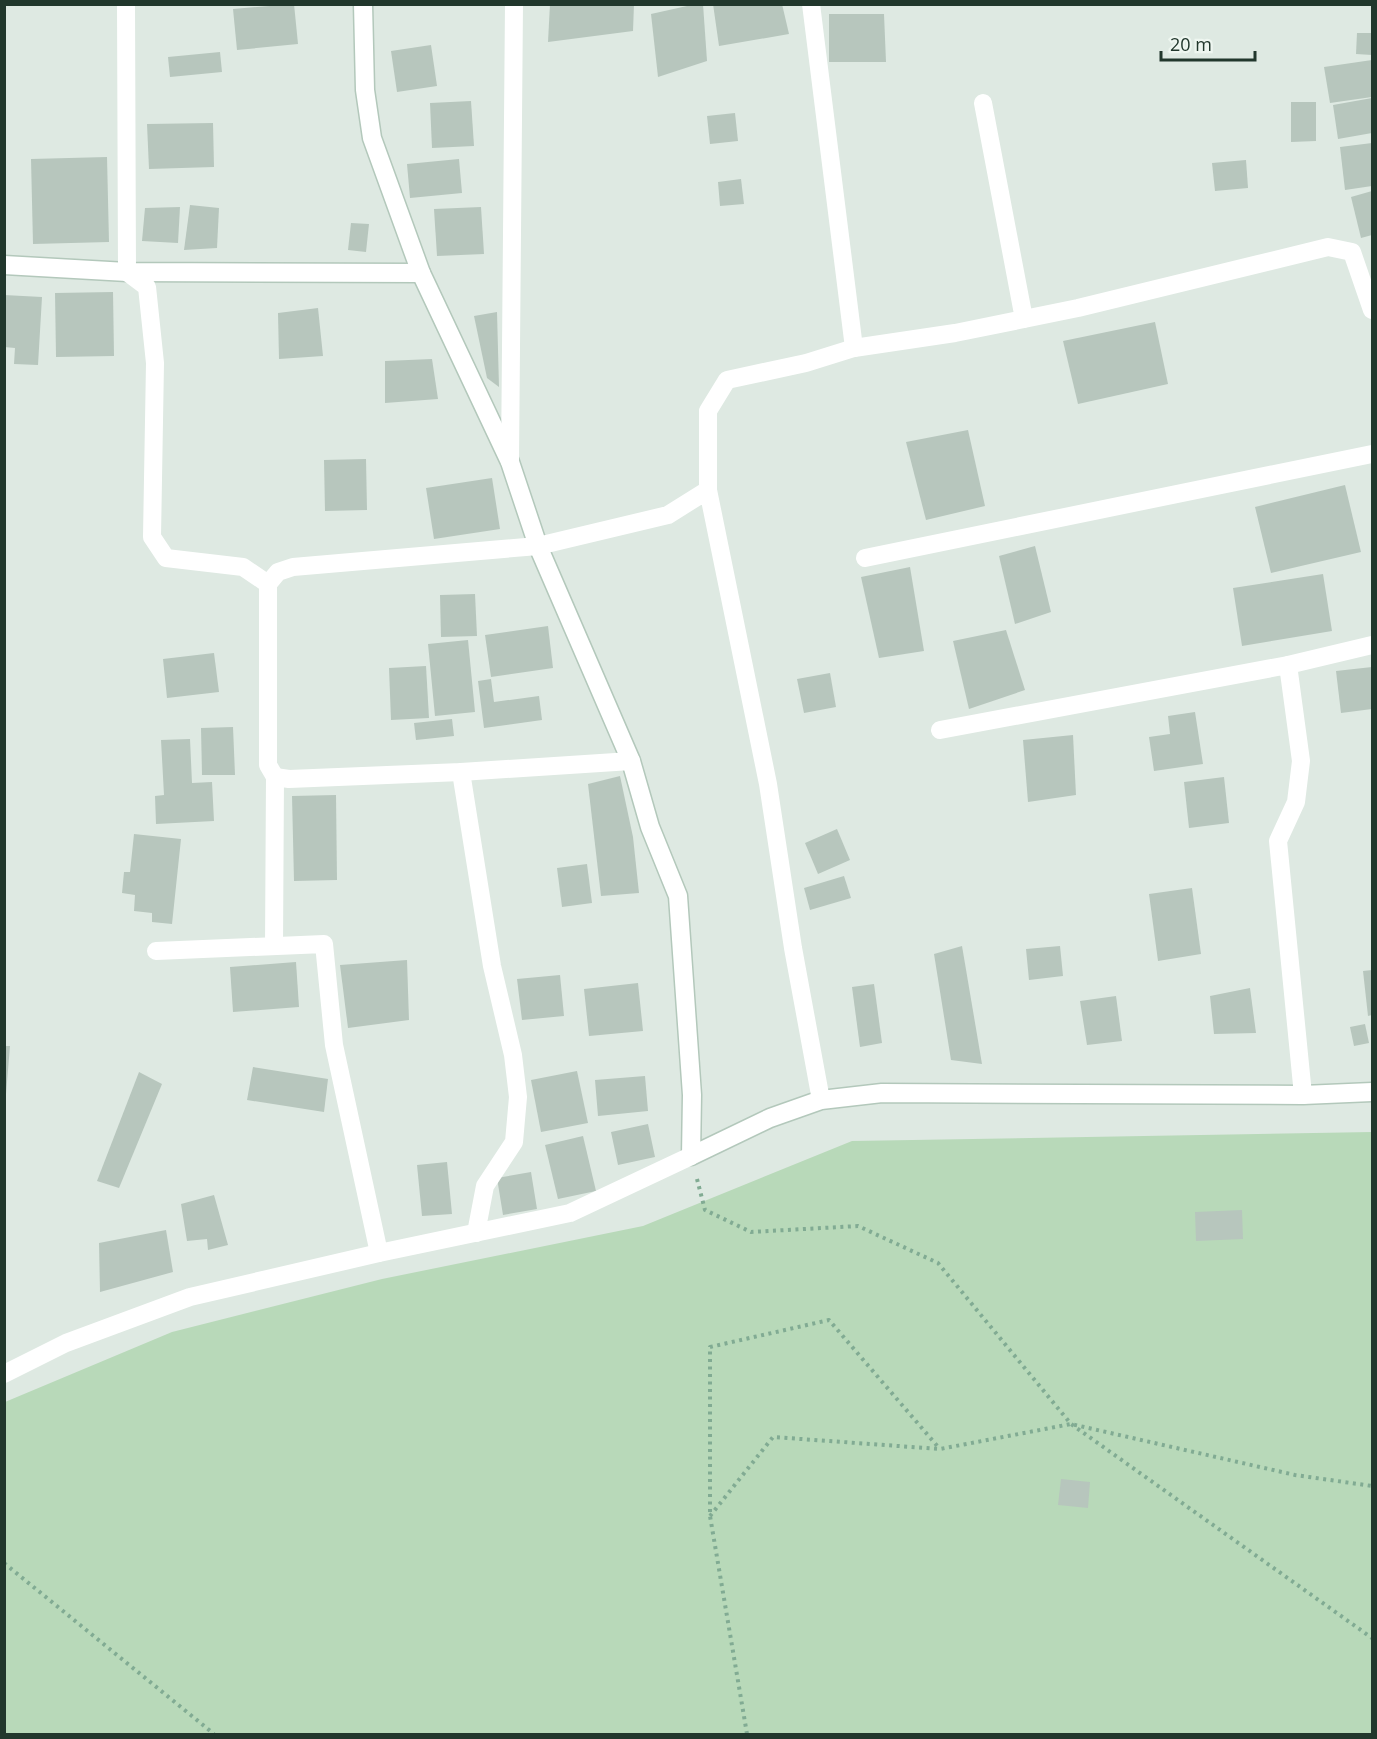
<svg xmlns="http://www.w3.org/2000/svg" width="1377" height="1739" viewBox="0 0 1377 1739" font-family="'Open Sans',sans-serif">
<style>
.green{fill:#b8d9b9}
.building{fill:#b7c6bd}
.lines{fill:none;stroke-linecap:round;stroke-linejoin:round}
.secondary-casing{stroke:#b3c8bb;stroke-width:21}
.path{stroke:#81ab93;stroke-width:4;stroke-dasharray:3 4.5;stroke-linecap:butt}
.lane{stroke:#fff;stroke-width:18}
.street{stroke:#fff;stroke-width:18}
.secondary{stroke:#fff;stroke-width:18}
</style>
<rect width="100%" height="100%" fill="#dee9e2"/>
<!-- green -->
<polygon class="green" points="1372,1132 1372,1734 5,1734 5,1402 172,1332 382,1279 643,1226 852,1141"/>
<!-- building -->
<g class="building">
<polygon points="294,4 298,44 237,50 233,9"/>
<polygon points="550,4 634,4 633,31 548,42"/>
<polygon points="696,4 703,4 707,61 658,77 651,14"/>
<polygon points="713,4 782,4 789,34 719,46"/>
<polygon points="829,14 884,14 886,62 829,62"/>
<polygon points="1357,33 1372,33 1372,55 1356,54"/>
<polygon points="431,45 437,86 397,92 391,51"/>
<polygon points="220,52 222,72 170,77 168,57"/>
<polygon points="1372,60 1372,97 1330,103 1324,67"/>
<polygon points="1372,98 1372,133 1338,139 1333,105"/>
<polygon points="471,101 474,146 432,148 430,103"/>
<polygon points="1291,102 1316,102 1316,141 1291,142"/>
<polygon points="735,113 738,141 710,144 707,116"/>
<polygon points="213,123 214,167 149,169 147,124"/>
<polygon points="1372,143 1372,186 1345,190 1340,147"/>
<polygon points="107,157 109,242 33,244 31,159"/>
<polygon points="459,159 462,193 410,198 407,164"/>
<polygon points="1246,160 1248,188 1215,191 1212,163"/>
<polygon points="741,179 744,204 720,206 718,182"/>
<polygon points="1372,191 1372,235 1361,238 1351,197"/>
<polygon points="190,205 219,208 217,248 184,250"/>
<polygon points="180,207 178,243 142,241 145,208"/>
<polygon points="481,207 484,254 437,256 434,209"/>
<polygon points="351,223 369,224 366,252 348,250"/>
<polygon points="113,292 114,356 56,357 55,293"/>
<polygon points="4,295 42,297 38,365 14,364 15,348 4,347"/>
<polygon points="318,308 323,356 279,359 278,313"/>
<polygon points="497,312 499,387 487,378 474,316"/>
<polygon points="1155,322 1168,384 1078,404 1063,341"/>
<polygon points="432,359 438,399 385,403 385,361"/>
<polygon points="968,430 985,506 926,520 906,442"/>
<polygon points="366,459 367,510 325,511 324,460"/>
<polygon points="492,478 500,529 434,539 426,488"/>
<polygon points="1345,485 1361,552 1271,573 1255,507"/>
<polygon points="1035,546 1051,612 1015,624 999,556"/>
<polygon points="910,567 924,651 879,658 861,577"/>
<polygon points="1323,574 1332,631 1242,646 1233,588"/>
<polygon points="475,594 477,636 441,637 440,595"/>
<polygon points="548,626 553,668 491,677 485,635"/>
<polygon points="1006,630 1025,690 969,709 953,641"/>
<polygon points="468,640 475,712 435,716 428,644"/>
<polygon points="214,653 219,692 167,698 163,659"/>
<polygon points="426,666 429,718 391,720 389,668"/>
<polygon points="1372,667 1372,709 1341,713 1336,671"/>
<polygon points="830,673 836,707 804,713 797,679"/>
<polygon points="491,679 494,702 539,696 542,720 484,728 478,681"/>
<polygon points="1195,712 1203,764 1154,771 1149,737 1170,734 1168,716"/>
<polygon points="452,719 454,736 416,740 414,723"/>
<polygon points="233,727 235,775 202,775 201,728"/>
<polygon points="1073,735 1076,795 1028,802 1023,740"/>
<polygon points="190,739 192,783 212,782 214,821 156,824 155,796 164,795 161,740"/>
<polygon points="620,776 633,837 639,893 601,896 588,784"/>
<polygon points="1224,777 1229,823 1189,828 1184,782"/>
<polygon points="336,795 337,880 294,881 292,796"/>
<polygon points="837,829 850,860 818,874 805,843"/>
<polygon points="134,834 181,839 172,924 152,922 152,913 134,911 135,895 122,893 124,872 130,872"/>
<polygon points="587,864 592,903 562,907 557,868"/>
<polygon points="844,876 851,898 810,910 804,888"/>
<polygon points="1192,888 1201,954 1158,961 1149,894"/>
<polygon points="962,946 982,1064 951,1060 934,954"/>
<polygon points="1060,946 1063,976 1029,980 1026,949"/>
<polygon points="407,960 409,1020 348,1028 340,965"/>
<polygon points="296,962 299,1007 233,1012 230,967"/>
<polygon points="1372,970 1372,1015 1368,1016 1363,971"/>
<polygon points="560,975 564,1016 522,1020 517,979"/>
<polygon points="638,983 643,1031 589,1036 584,989"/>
<polygon points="874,984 882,1043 860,1047 852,987"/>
<polygon points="1250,988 1256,1033 1214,1034 1210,996"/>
<polygon points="1116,996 1122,1041 1087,1045 1080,1001"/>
<polygon points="1365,1024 1369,1043 1354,1046 1350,1027"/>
<polygon points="5,1046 10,1046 6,1094 5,1094"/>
<polygon points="253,1067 328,1079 324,1112 247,1100"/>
<polygon points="577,1071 588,1123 541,1132 531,1080"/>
<polygon points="139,1072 162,1084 119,1188 97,1181"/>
<polygon points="645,1076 648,1111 598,1116 595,1080"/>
<polygon points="648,1124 655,1157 618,1165 611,1132"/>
<polygon points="583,1136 596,1191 558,1199 545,1145"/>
<polygon points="447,1162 452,1214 422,1216 417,1165"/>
<polygon points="531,1172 537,1209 503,1215 497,1178"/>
<polygon points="214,1195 228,1245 208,1250 207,1239 187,1241 181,1204"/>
<polygon points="1242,1210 1243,1239 1196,1241 1195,1212"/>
<polygon points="166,1230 173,1272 100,1292 99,1243"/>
<polygon points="1061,1479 1090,1482 1088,1508 1058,1505"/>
</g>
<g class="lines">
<defs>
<g id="secondary">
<polyline points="363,4 365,90 372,138 421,273 510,462 538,546 631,761 650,827 678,896 692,1095 691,1156 770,1118 821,1100 882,1093 1303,1095 1372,1092"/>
<polyline points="4,265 127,272 421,273"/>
</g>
</defs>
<!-- secondary casing -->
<use href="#secondary" class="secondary-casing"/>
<!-- path -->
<g class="path">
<polyline points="697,1179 705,1210 751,1232 858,1226 938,1263 1071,1424 1372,1638"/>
<polyline points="710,1516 773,1437 940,1449 1071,1424 1295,1475 1372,1486"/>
<polyline points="4,1563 214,1734"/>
<polyline points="747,1734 710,1516 710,1347 829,1320 939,1448"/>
</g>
<!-- lane -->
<g class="lane">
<polyline points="983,103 1024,319"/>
<polyline points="1288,665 1372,645"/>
</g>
<!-- street -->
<g class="street">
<polyline points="126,4 127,272 147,287 155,363 152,537 166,558 243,567 268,584"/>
<polyline points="811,4 854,348"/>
<polyline points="510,462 514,4"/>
<polyline points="708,490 708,411 727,380 806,363 854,348 955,333 1078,308 1328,247 1352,252 1372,310"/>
<polyline points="865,558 1372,454"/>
<polyline points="940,730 1288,665 1301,761 1296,802 1278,841 1303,1095"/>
<polyline points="461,772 492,966 513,1055 518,1097 514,1142 485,1186 476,1233"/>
<polyline points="275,777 289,779 461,772 631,761"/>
<polyline points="274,946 275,777 268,765 268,584 278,572 293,567 538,546 668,515 708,490 768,784 793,948 821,1100"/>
<polyline points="156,951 324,944 334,1045 379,1253"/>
<polyline points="4,1374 66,1343 190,1297 379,1253 570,1213 691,1156"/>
</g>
<!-- secondary -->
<use href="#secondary" class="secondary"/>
</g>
<!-- border -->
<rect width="1377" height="1739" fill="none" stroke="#21372c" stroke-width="12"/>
<!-- scale -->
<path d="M1161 51v9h94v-9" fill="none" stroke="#21372c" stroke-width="3"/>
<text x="1170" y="51" font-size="18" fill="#21372c" stroke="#eef6f0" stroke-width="4.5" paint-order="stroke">20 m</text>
</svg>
